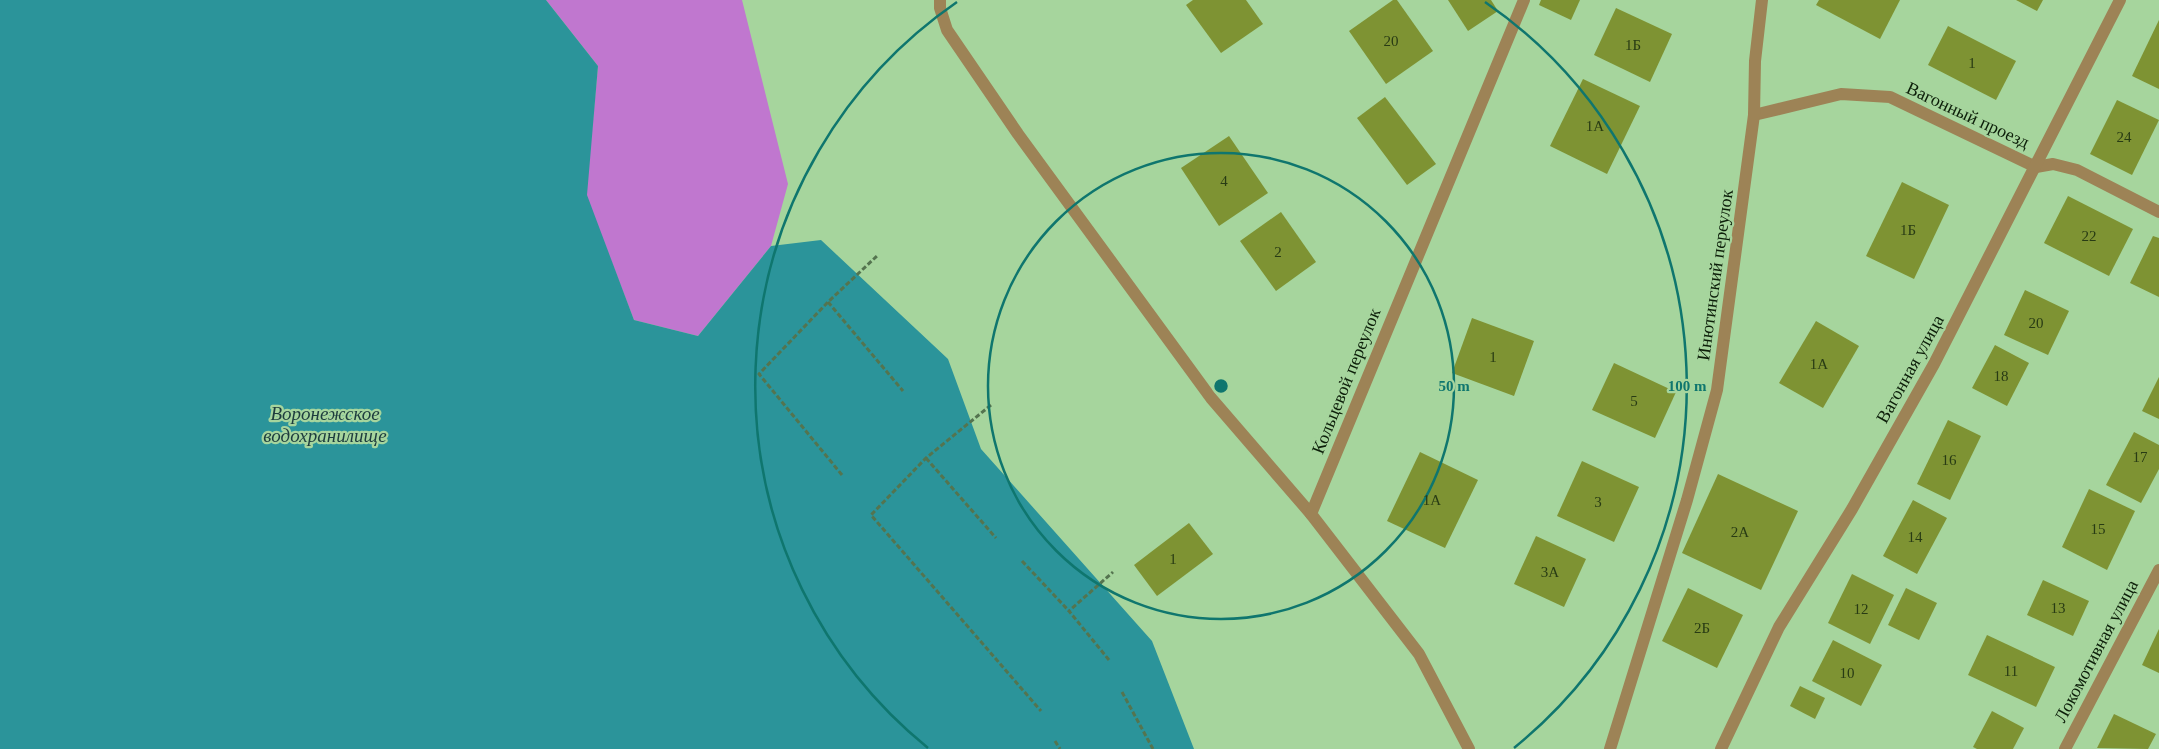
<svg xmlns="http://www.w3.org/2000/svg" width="2159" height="749" viewBox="0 0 2159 749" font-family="'Times New Roman',serif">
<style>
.green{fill:#c077cf}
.water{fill:#2b949a}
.building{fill:#7e9333}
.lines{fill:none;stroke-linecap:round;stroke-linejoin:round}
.path{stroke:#54744f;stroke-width:3;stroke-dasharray:5 2.5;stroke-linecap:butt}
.minor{stroke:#9d8356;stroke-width:12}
.ring{fill:none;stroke:#0f766e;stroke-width:2.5}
.labels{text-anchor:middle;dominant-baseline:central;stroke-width:4.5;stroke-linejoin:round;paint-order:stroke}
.number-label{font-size:15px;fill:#283b14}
.street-label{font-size:18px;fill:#0c1e09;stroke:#a6d59d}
.water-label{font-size:19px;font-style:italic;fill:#1d3c3e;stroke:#a6d59d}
.centre{fill:#0f766e;stroke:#a6d59d;stroke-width:2.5}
.ring-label{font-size:15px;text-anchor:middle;font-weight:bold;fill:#0f766e;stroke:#a6d59d;stroke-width:4.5;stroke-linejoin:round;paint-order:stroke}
</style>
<rect width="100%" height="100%" fill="#a6d59d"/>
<!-- green -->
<polygon class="green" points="546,0 742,0 788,184 771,246 698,336 634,320 586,195 598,66"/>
<!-- water -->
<polygon class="water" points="0,0 546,0 598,66 587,195 634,320 698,336 771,246 821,240 948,359 981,449 1152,641 1194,749 0,749"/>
<!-- building -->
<g class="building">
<polygon points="1193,0 1246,0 1263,24 1221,53 1186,5"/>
<polygon points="1393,0 1397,0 1433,51 1386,84 1349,31"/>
<polygon points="1448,0 1491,0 1498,11 1468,31"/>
<polygon points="1541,0 1580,0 1571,20 1539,5"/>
<polygon points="1819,0 1900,0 1880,39 1816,5"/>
<polygon points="2016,0 2043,0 2037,11"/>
<polygon points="1616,8 1672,34 1650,82 1594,55"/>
<polygon points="2159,20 2159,89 2132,76"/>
<polygon points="1948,26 2016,61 1996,100 1928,65"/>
<polygon points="1583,79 1640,106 1607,174 1550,146"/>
<polygon points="1385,97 1436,164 1407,185 1357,118"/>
<polygon points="2117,100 2159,120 2132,175 2090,154"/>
<polygon points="1229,136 1268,193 1219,226 1181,168"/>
<polygon points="1902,182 1949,205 1914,279 1866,256"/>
<polygon points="2068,196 2133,229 2109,276 2044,243"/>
<polygon points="1281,212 1316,262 1276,291 1240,241"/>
<polygon points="2153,236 2159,238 2159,297 2130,283"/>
<polygon points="2025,290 2069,311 2048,355 2004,335"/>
<polygon points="1472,318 1534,341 1514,396 1452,373"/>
<polygon points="1816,321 1859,346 1823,408 1779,383"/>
<polygon points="1995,345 2029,363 2007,406 1972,388"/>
<polygon points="1614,363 1676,392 1655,438 1592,410"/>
<polygon points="2159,377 2159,419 2142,411"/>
<polygon points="1948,420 1981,436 1950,500 1917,484"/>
<polygon points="2134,432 2159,445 2159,469 2141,503 2106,485"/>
<polygon points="1420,452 1478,480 1445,548 1387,521"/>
<polygon points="1582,461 1639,487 1614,542 1557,516"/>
<polygon points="1718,474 1798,511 1761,590 1682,553"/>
<polygon points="2089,489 2135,511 2107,570 2062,547"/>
<polygon points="1913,500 1947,518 1917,574 1883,556"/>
<polygon points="1189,523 1213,554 1157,596 1134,565"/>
<polygon points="1536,536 1586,559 1564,607 1514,584"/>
<polygon points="1852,574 1894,595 1870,644 1828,623"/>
<polygon points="2043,580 2089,601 2073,636 2027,615"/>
<polygon points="1688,588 1743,615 1717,668 1662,641"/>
<polygon points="1906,588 1937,603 1919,640 1888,625"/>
<polygon points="2159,629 2159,673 2142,665"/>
<polygon points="1987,635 2055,667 2036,707 1968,675"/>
<polygon points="1833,640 1882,665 1861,706 1812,681"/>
<polygon points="1800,686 1825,698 1815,719 1790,706"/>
<polygon points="1992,711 2024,728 2013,749 1977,749 1973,747"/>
<polygon points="2114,714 2156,734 2148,749 2097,748"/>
</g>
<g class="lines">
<!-- path -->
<g class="path">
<polyline points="828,302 903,391"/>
<polyline points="991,405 926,458 871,515 1041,711"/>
<polyline points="926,458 996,538"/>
<polyline points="842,475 759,374 828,302 878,255"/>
<polyline points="1022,561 1069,611"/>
<polyline points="1109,660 1069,611 1113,572"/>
<polyline points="1122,692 1153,749"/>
<polyline points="1055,741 1060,749"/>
</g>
<!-- minor -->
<g class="minor">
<polyline points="940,0 940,8 947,30 1018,134 1211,398 1311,514"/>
<polyline points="1754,115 1841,94 1890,97 2036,167 2053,164 2077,170 2159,212"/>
<polyline points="1469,749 1419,654 1311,514 1524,0"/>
<polyline points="1610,749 1687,500 1717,390 1754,115 1755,61 1762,0"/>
<polyline points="1721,749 1779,627 1852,509 1934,364 2120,0"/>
<polyline points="2065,749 2159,570"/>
</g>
</g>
<!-- distance rings -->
<g class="ring">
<circle cx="1221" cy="386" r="233"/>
<path d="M928 748A466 466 0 0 1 957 2M1485 2A466 466 0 0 1 1514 748"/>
</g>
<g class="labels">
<!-- number labels -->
<g class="number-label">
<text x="1391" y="41">20</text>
<text x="1633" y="45">1Б</text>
<text x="1972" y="63">1</text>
<text x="1595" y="126">1А</text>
<text x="2124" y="137">24</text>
<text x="1224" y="181">4</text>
<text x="1908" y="230">1Б</text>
<text x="2089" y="236">22</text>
<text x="1278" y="252">2</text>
<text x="2036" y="323">20</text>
<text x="1493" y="357">1</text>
<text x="1819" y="364">1А</text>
<text x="2001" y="376">18</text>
<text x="1634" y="401">5</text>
<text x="2140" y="457">17</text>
<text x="1949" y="460">16</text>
<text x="1432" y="500">1А</text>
<text x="1598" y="502">3</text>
<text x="2098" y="529">15</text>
<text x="1740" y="532">2А</text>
<text x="1915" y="537">14</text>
<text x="1173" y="559">1</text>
<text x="1550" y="572">3А</text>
<text x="2058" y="608">13</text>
<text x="1861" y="609">12</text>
<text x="1702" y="628">2Б</text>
<text x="2011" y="671">11</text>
<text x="1847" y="673">10</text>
</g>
<!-- street labels -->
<g class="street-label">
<text transform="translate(1968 115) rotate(25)">Вагонный проезд</text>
<text transform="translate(1715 275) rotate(-82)">Инютинский переулок</text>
<text transform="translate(1910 369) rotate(-61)">Вагонная улица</text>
<text transform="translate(1346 381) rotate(-68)">Кольцевой переулок</text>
<text transform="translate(2096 651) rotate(-62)">Локомотивная улица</text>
</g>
<!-- water labels -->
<g class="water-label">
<text x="325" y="413">Воронежское<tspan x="325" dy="22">водохранилище</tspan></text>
</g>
</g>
<circle cx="1221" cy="386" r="8" class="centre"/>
<g class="ring-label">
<text x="1454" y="391">50 m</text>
<text x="1687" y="391">100 m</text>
</g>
</svg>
